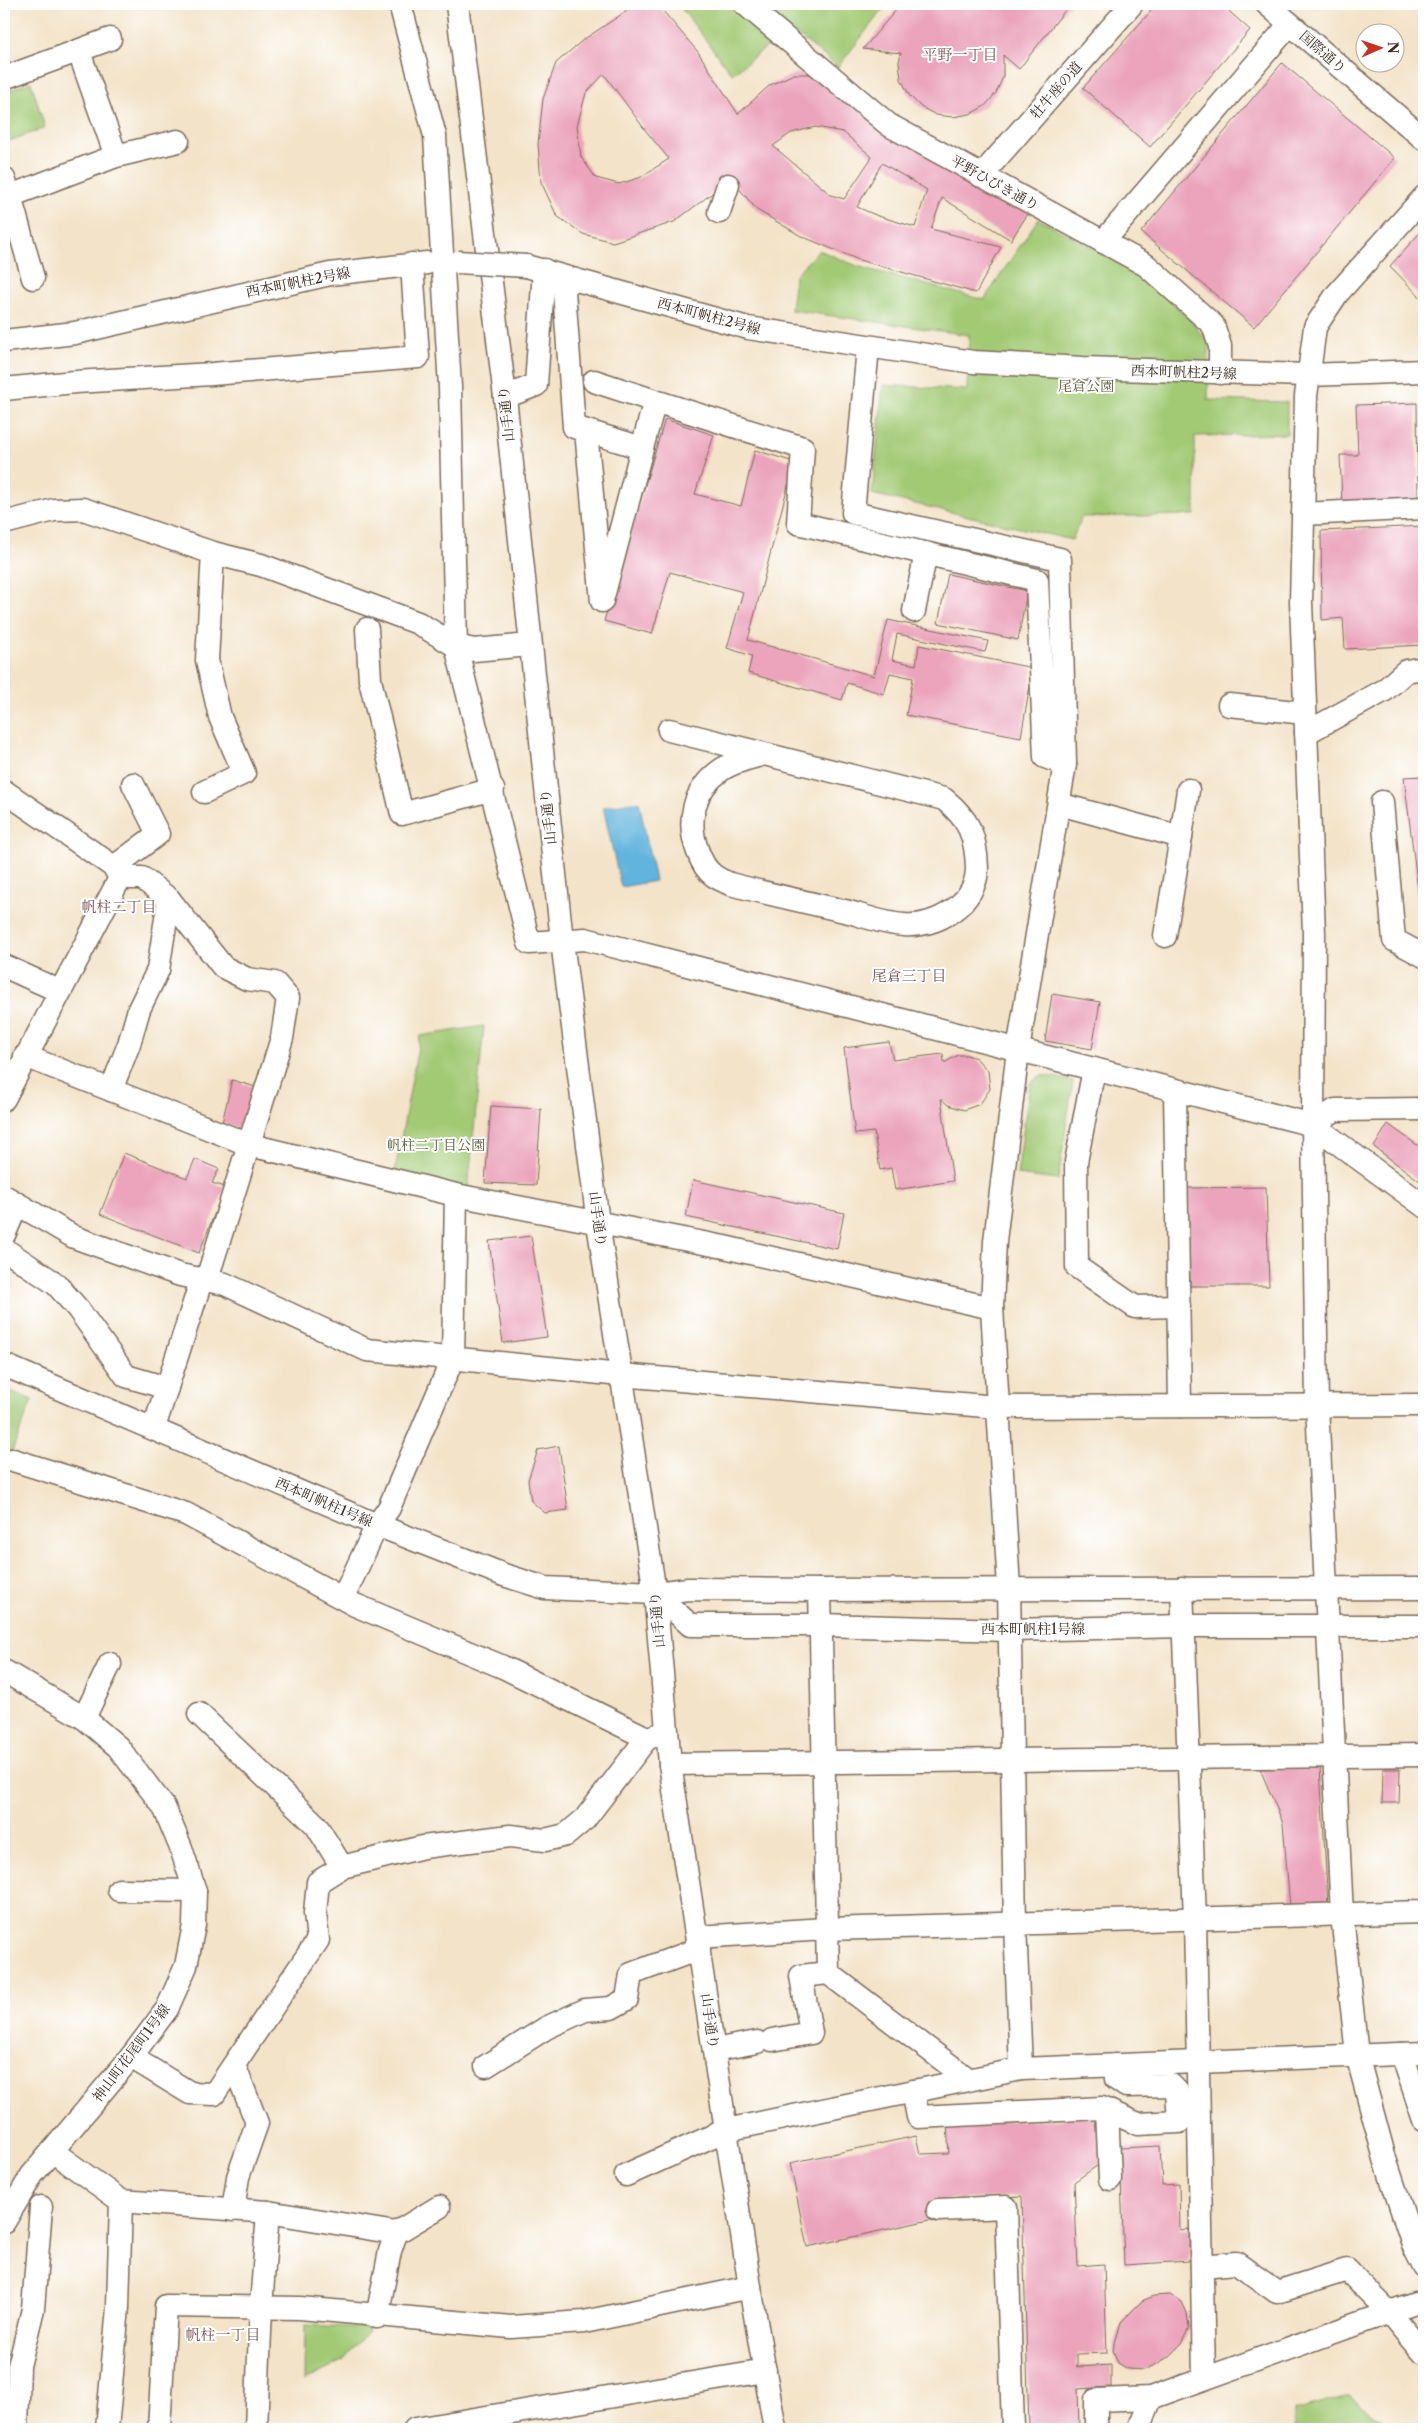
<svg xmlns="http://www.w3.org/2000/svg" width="1428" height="2433" viewBox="0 0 1428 2433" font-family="'Libre Caslon Text','Noto Serif JP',serif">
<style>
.green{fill:#a2ca75;stroke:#6e7a4a}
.water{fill:#61b4dd;stroke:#4e6f7e}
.building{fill:#eba4bc;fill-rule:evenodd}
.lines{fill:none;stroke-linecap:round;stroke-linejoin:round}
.minor-casing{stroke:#7b6b5a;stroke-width:25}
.minor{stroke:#fff;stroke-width:22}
.minor-bridge-casing{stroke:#7b6b5a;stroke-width:25;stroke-linecap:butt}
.minor-bridge{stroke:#fff;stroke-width:22}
.labels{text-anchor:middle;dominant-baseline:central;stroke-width:4;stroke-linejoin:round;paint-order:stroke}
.street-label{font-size:14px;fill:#3b2a1e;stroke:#fff}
.park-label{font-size:14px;fill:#5a5a38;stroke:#fff}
.neighbourhood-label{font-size:15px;fill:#795555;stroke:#fff}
</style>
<rect width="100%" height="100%" fill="#fff"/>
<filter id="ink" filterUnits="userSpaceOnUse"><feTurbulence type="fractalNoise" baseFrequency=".02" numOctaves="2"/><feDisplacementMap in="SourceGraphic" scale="10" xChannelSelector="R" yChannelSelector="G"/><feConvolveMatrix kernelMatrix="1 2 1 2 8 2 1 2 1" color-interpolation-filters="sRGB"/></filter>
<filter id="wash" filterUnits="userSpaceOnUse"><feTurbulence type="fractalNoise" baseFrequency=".0096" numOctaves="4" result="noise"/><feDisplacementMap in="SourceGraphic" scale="20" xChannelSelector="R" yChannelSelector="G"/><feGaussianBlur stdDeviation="1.12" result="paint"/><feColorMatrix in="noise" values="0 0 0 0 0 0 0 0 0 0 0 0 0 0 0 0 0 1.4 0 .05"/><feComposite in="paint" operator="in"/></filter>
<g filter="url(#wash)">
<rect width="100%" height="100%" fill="#f3e3c8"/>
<!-- green -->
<g class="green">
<polygon points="678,4 887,4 838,67 790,29 732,74"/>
<polygon points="31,82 45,128 4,143 4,92"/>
<polygon points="1038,219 1138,272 1189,318 1209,345 1208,400 1287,402 1287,434 1195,436 1195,515 1082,517 1072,540 872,494 883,385 967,390 969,335 791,310 795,275 819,250 857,266 984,300"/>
<polygon points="484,1026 468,1190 395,1171 420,1036"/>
<polygon points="1042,1075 1073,1081 1058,1180 1017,1175 1030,1083"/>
<polygon points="4,1388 32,1400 12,1452 4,1453"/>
<polygon points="305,2325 370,2328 344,2360 304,2380"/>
<polygon points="1349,2395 1394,2429 1295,2429 1295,2410"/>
</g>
<!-- water -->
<polygon class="water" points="639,801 655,881 621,887 603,807"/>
<g id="blocks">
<!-- building -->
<g class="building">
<path d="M637,4h20l41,48 40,62 32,-29 24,-11h22l213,138 -18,28 -69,-42 -11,31 70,18 -25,46 -117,-33 -58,-24 -44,-26 -26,-31 -57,43 -61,20 -30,-8 -26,-18 -16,-34 -3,-38 5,-45 13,-36 27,-23zM604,74l42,57 23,28 -30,19 -20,6 -23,-6 -15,-21 -4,-31 9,-33zM815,127l28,5 29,25 -28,42 -13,-4 -58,-49 18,-13zM882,163l45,27 -12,37 -37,-11 -21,-9z"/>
<polygon points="901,4 1070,4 1019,69 1003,55 1003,77 996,93 985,106 970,114 953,117 936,115 921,107 909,95 901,79 899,62 901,53 863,49"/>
<polygon points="1157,4 1221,4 1250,30 1150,147 1083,88"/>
<polygon points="1282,63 1395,158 1254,327 1141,232"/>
<polygon points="1424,228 1424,301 1390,266"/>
<polygon points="1417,403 1418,500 1342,503 1340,455 1358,455 1356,405"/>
<polygon points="665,419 714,435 695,494 741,506 755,450 794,462 748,640 874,676 888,620 988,641 985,652 897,634 892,660 916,665 919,645 1033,668 1021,737 906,715 913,678 890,673 884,694 847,683 842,700 748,673 752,656 727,648 743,592 670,572 652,634 604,621"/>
<polygon points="1424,526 1424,645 1345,649 1343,618 1322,620 1321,531"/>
<polygon points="948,574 1027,591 1018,640 938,623"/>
<polygon points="1424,776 1424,931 1423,931 1404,777"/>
<polygon points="1052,994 1100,1002 1092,1049 1045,1041"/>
<polygon points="889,1042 893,1060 943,1054 944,1063 958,1055 967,1055 976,1058 988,1071 990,1089 980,1104 964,1110 948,1105 941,1099 953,1181 895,1190 891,1168 880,1170 874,1132 855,1134 844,1048"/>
<polygon points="232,1080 256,1087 246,1130 222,1123"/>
<polygon points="491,1106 541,1109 536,1185 485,1183"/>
<polygon points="1388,1124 1424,1150 1424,1184 1374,1147"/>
<polygon points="124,1153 187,1178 195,1159 219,1169 212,1183 225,1187 199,1253 100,1214"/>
<polygon points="693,1180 844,1213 837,1249 686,1217"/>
<polygon points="1266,1187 1269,1286 1190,1286 1188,1188"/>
<polygon points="531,1236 547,1337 503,1343 489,1241"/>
<polygon points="559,1446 568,1510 545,1513 531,1501 528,1480 538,1450"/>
<polygon points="1320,1767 1328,1907 1290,1908 1283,1823 1260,1769"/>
<polygon points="1383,1769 1400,1769 1399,1803 1382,1803"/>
<polygon points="1099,2117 1101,2163 1074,2182 1078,2266 1104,2264 1107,2353 1077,2354 1077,2367 1111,2365 1111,2387 1078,2389 1079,2429 1029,2429 1022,2196 930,2201 934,2219 807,2247 790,2163 916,2136 920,2154 949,2153 947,2124"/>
<polygon points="1160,2146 1162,2185 1179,2184 1180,2230 1189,2229 1189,2261 1124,2265 1120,2148"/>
<polygon points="1170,2295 1182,2302 1187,2313 1189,2328 1181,2344 1168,2357 1155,2365 1143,2370 1128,2369 1118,2363 1113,2350 1121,2322 1142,2301 1154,2296"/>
</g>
</g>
</g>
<g filter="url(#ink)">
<use href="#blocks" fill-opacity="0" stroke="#7b6b5a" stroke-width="1"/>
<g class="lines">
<defs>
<g id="minor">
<polyline points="400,4 435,136 450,387 456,646 529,943 585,939 1313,1125 1424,1206"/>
<polyline points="457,4 505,397 562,941 598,1223 655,1593 670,1764 750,2287 775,2429"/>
<polyline points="745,4 889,125 1146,265 1213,325 1220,346 1220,373"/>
<polyline points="1267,4 1424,139"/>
<polyline points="79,52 116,156"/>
<polyline points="4,78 110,39"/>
<polyline points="981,176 1132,4"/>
<polyline points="4,179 10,196 116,156 178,141"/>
<polyline points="1424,197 1337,294 1315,327 1306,396 1301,602 1314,933 1313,1125 1317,1405 1342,1915 1357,2055 1385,2159 1414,2247 1424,2267"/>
<polyline points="4,198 10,196 33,278"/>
<polyline points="719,212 728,185"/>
<polyline points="1103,242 1290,24"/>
<polyline points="526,266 748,328 973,362 1083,368 1308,375 1424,371"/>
<polyline points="563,277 574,427 642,448 655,401 594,381"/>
<polyline points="4,341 75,333 330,274 427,263"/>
<polyline points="868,347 853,513 1060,559 1065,764 1018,1050 995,1241 992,1308 1009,1588 1015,1924 1021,2069"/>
<polyline points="4,389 75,382 212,374 418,357 412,264"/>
<polyline points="505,397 536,385 544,270"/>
<polyline points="655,401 803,448 798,523 1037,580 1045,757 1065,764"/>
<polyline points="586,431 602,601 642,448"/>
<polyline points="1303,514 1424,508"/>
<polyline points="4,523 54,510 83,509 213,553 261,565 418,623 456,646 474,650 530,645"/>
<polyline points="914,611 926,553"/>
<polyline points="367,629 370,680 402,814 493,789"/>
<polyline points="1229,705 1305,713"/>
<path d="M669,730l275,69c25,20 32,37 33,69 0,35 -41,60 -73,57 -18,-1 -38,-8 -55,-13 -40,-9 -80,-18 -119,-28 -6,-3 -12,-5 -17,-9 -7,-5 -12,-15 -15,-23 -12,-31 -5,-62 23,-82 13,-9 29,-12 44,-16"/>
<polyline points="1306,733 1385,690 1406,671 1424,668"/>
<polyline points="4,791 114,867 120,878 4,1099"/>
<polyline points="204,792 244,773 220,717 207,660 213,553"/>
<polyline points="1382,802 1394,940 1424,956"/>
<polyline points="1059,804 1181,837 1165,936"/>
<polyline points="1181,837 1188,790"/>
<polyline points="114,867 158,834 133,784"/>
<polyline points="120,878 142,878 169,899 223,967 247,979 275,983 288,998 282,1038 207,1279"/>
<polyline points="4,966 59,991"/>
<polyline points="25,1056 250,1145 456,1195 724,1247 992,1308"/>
<polyline points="1094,1069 1076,1162 1077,1267 1135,1307 1179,1306"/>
<polyline points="111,1090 129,1044 139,1009 158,970 169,899"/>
<polyline points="1175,1090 1180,1406"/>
<polyline points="1313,1125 1335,1110 1424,1109"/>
<polyline points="4,1196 74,1237 180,1275 225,1284 367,1350 621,1375 997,1407 1424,1405"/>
<polyline points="4,1235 17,1205"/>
<polyline points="4,1249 56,1284 78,1309 126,1376 167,1388"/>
<polyline points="4,1365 377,1525 504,1575 545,1588 655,1593 688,1589 820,1590 1424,1588"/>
<polyline points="154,1428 202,1278"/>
<polyline points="4,1461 13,1460 186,1514 355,1605 503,1667 647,1738 666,1733"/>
<polyline points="1182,1588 1195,1919 1204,2378"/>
<polyline points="820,1590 828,1973"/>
<polyline points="655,1593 690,1625 820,1625 1008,1630 1185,1626 1424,1626"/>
<polyline points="343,1598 377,1525 389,1508 453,1358 456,1195"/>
<polyline points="4,1671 84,1718 118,1747 164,1807 181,1848 195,1891 194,1925 186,1966 167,2009 131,2057 32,2175 4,2222"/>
<polyline points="199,1714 316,1825 342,1867"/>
<polyline points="84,1718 110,1664"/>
<polyline points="670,1764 1424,1755"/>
<polyline points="119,1890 195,1891"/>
<polyline points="697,1937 826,1929 1424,1912"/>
<polyline points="772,2040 811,2033 801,1976 828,1973 968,2079"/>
<polyline points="714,2050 757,2042"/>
<polyline points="1402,2054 1424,2120"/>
<polyline points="131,2057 190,2093 214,2094 318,1940 315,1913 318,1882 342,1867 423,1847 510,1836 545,1840 566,1835 585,1819 647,1738"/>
<polyline points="486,2066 546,2028 585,2010 611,2008 627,1999 631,1974 699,1949"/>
<polyline points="913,2091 918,2117 1102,2108 1138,2124 1179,2122 1177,2091 1171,2085 1126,2086 1116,2079 1115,2065"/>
<polyline points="1107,2110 1110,2179"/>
<polyline points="52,2151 121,2201 118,2307 107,2429"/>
<polyline points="626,2175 726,2130 1021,2069 1424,2053"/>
<polyline points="121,2201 268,2212 396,2233"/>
<polyline points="233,2210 238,2177 257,2123 234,2065"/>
<polyline points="938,2210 1006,2207 1013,2429"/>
<polyline points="1202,2266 1236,2263 1277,2292 1347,2270 1389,2312 1421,2351"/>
<polyline points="377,2317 390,2251 396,2233 439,2207"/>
<polyline points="17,2429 19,2366 33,2309 41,2207"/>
<polyline points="159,2429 166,2306 300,2308 511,2327 584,2322 750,2287"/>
<polyline points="256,2429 261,2307 268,2212"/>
<polyline points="415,2429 765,2371"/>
<polyline points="1096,2429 1096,2400 1151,2398"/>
<polyline points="1139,2429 1151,2398 1415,2303"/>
</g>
</defs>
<!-- minor casing -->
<use href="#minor" class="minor-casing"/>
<!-- minor -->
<use href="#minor" class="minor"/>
<defs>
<polyline id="minor-bridge" points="458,262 526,266"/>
</defs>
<!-- minor-bridge casing -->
<use href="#minor-bridge" class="minor-bridge-casing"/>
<!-- minor-bridge -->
<use href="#minor-bridge" class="minor-bridge"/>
</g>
</g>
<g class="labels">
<!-- street labels -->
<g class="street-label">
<text transform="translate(1323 52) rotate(41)">国際通り</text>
<text transform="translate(1056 90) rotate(-49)">牡牛座の道</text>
<text transform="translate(995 183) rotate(29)">平野ひびき通り</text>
<text transform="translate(298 282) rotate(-11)">西本町帆柱2号線</text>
<text transform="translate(709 316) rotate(15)">西本町帆柱2号線</text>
<text transform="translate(1184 372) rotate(2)">西本町帆柱2号線</text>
<text transform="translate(506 414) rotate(-96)">山手通り</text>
<text transform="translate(548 817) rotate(-96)">山手通り</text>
<text transform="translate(598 1219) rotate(82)">山手通り</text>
<text transform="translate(324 1502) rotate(23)">西本町帆柱1号線</text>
<text transform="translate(657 1620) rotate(-95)">山手通り</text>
<text x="1033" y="1629">西本町帆柱1号線</text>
<text transform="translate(710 2021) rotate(82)">山手通り</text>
<text transform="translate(131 2053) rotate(-53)">神山町花尾町1号線</text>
</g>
<!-- park labels -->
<g class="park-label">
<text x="1086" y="386">尾倉公園</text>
<text x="436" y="1145">帆柱二丁目公園</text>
</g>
<!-- neighbourhood labels -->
<g class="neighbourhood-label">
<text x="960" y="54">平野一丁目</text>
<text x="119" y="906">帆柱二丁目</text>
<text x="909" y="975">尾倉三丁目</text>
<text x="223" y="2334">帆柱一丁目</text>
</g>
</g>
<!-- margin -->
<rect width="1428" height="2433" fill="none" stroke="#fff" stroke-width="20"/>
<!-- north arrow -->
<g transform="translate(1380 48) rotate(88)"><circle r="24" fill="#ffffff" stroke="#b1aaa5"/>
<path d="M0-4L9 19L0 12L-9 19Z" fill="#c8321e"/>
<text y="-8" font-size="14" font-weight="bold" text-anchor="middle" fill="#3b2a1e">N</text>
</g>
</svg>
